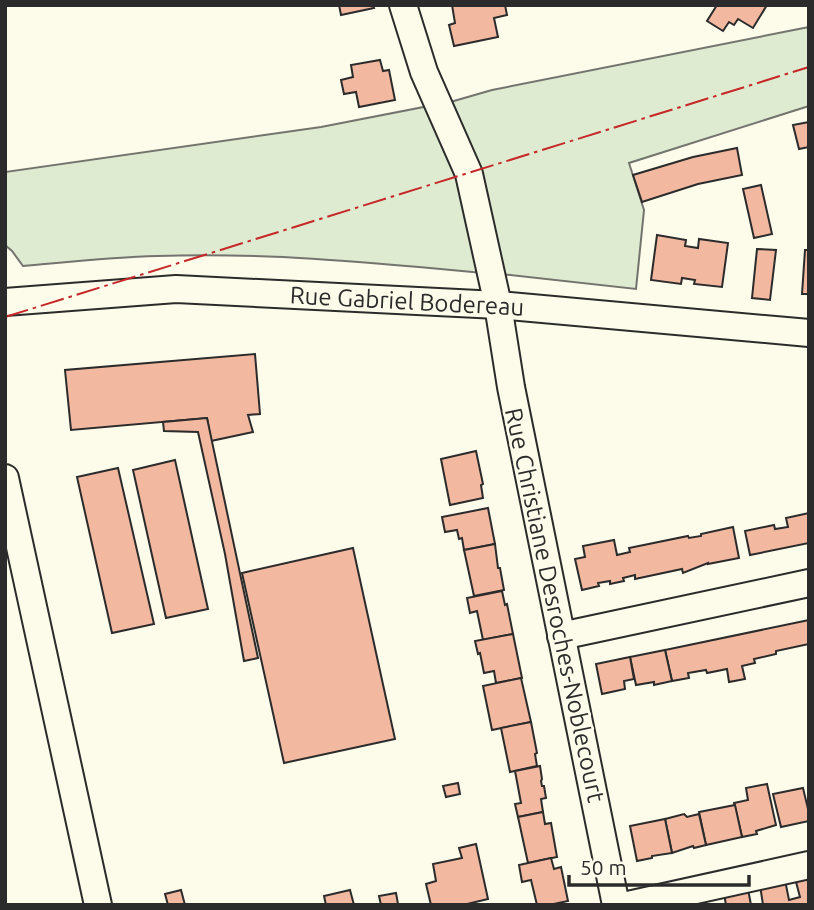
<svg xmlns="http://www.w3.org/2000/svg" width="814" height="910" viewBox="0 0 814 910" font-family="Ubuntu,sans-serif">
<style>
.green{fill:#deebd1;stroke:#74746e;stroke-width:2}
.building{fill:#f2b8a0;stroke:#2b2b2b;stroke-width:2}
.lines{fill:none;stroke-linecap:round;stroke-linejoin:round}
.minor-casing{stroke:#2b2b2b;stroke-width:30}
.minor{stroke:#fdfbea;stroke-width:26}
.power{stroke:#c62828;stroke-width:2;stroke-dasharray:24 5 3.5 5;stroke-linecap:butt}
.labels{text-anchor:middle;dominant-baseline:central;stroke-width:5;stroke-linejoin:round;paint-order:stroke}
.street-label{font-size:24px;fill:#2b2b2b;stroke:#fdfbea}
</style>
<rect width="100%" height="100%" fill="#fdfbea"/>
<!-- green -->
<g class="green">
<polygon points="809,27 809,106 629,163 644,210 636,289 501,274 447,103 492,90"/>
<path d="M429,106l29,62 26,105c-108,-10 -218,-21 -327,-17 -44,1 -89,6 -134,10l-11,-15 -7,-6v-73l316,-45z"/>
</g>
<!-- building -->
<g class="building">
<polygon points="339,5 373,5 374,8 341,15"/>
<polygon points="452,5 505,5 507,15 494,18 498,37 454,46 449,25 455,23"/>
<polygon points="717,5 767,5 753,28 738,19 734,25 729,22 723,31 707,21"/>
<polygon points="380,60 383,71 389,70 395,100 359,107 356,92 344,94 341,80 353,77 351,65"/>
<polygon points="809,122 809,147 799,149 793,125"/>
<polygon points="737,148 742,175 698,184 642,202 633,175 693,157"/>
<polygon points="761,185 772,234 754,238 743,189"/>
<polygon points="657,235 686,240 685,246 698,248 699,239 728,243 722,287 694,284 695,280 682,278 681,284 651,280"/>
<polygon points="757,249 776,250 770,300 752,298"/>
<polygon points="805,250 809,250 809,294 802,294"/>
<polygon points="255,354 260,414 248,415 253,432 211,441 207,418 71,430 65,370"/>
<polygon points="207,418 258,658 244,661 225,554 198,432 164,431 163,422"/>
<polygon points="476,451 483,484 481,485 483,498 450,505 441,459"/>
<polygon points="175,460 208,609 166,618 133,470"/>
<polygon points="118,468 154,624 112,633 77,477"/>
<polygon points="488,508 495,544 464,550 462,538 459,539 457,530 445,532 442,517"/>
<polygon points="809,513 809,543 750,555 745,531 774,525 775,529 788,527 786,518"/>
<polygon points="733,527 739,558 708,564 708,563 683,573 682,569 635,579 635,575 623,578 624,581 610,584 610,581 598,583 599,586 582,590 575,559 585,557 583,546 614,540 617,555 630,552 629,548 688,536 689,538 701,536 701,534"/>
<polygon points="495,544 498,568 500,568 504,590 474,596 464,550"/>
<polygon points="353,548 395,739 284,763 242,573"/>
<polygon points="502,591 505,605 507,604 513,634 483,640 477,611 470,613 467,598"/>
<polygon points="809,620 809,644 776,651 776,654 754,659 755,663 742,666 745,679 729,682 727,669 707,673 706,670 688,673 689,678 672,681 665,650"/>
<polygon points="513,634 522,678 496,683 494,671 484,673 480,653 478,654 475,641"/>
<polygon points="665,650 672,681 654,685 654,682 636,685 630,657"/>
<polygon points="630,657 634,679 624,681 625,689 602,694 596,664"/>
<polygon points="521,678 531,722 492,730 483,686"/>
<polygon points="531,722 537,753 535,754 537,766 510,772 501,728"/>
<polygon points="540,766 542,779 541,781 542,786 544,786 546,798 541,799 543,812 518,817 515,804 521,803 515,771"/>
<polygon points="458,783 460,794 446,797 443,786"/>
<polygon points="767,784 776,825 756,831 757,834 742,837 734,803 748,800 746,788"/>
<polygon points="803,788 809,813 809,821 781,827 773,794"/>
<polygon points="735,805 742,837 706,845 699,812"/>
<polygon points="543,812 545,824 551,823 557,857 528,863 518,817"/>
<polygon points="684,814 687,817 699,814 706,845 694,848 693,846 672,853 665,819"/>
<polygon points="665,819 672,853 652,856 652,858 637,861 630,826"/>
<polygon points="476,844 488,899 463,905 431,905 426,884 436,881 433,864 462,858 459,848"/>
<polygon points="551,858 554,869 561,867 568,901 549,905 537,905 531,880 522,882 519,865"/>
<polygon points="809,876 809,905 763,905 760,885 785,880 789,900 800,897 795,878"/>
<polygon points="748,889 751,905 726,905 724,894"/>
<polygon points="181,890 185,905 168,905 165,894"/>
<polygon points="350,890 354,905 326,905 324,896"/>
<polygon points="396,893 398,904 381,905 379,896"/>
</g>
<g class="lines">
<defs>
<g id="minor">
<polyline points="403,5 424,72 469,174 498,305 511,387 616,905"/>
<polyline points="5,302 176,289 498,305 809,333"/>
<polyline points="5,478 98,905"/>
<polyline points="561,636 809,583"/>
<polyline points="628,905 809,865"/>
</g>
</defs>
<!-- minor casing -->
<use href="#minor" class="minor-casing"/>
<!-- minor -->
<use href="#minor" class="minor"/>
<!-- power -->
<polyline class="power" points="5,317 809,67"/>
</g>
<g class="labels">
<!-- street labels -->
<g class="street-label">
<text transform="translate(407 301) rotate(3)">Rue Gabriel Bodereau</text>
<text transform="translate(555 605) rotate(78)">Rue Christiane Desroches-Noblecourt</text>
</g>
</g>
<!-- border -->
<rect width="814" height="910" fill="none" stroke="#2b2b2b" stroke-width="14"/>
<!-- scale -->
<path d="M569 875v10h180v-10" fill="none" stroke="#2b2b2b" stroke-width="3.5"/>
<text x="580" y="875" font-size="21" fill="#2b2b2b" stroke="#fdfbea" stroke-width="5" paint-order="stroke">50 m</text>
</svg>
